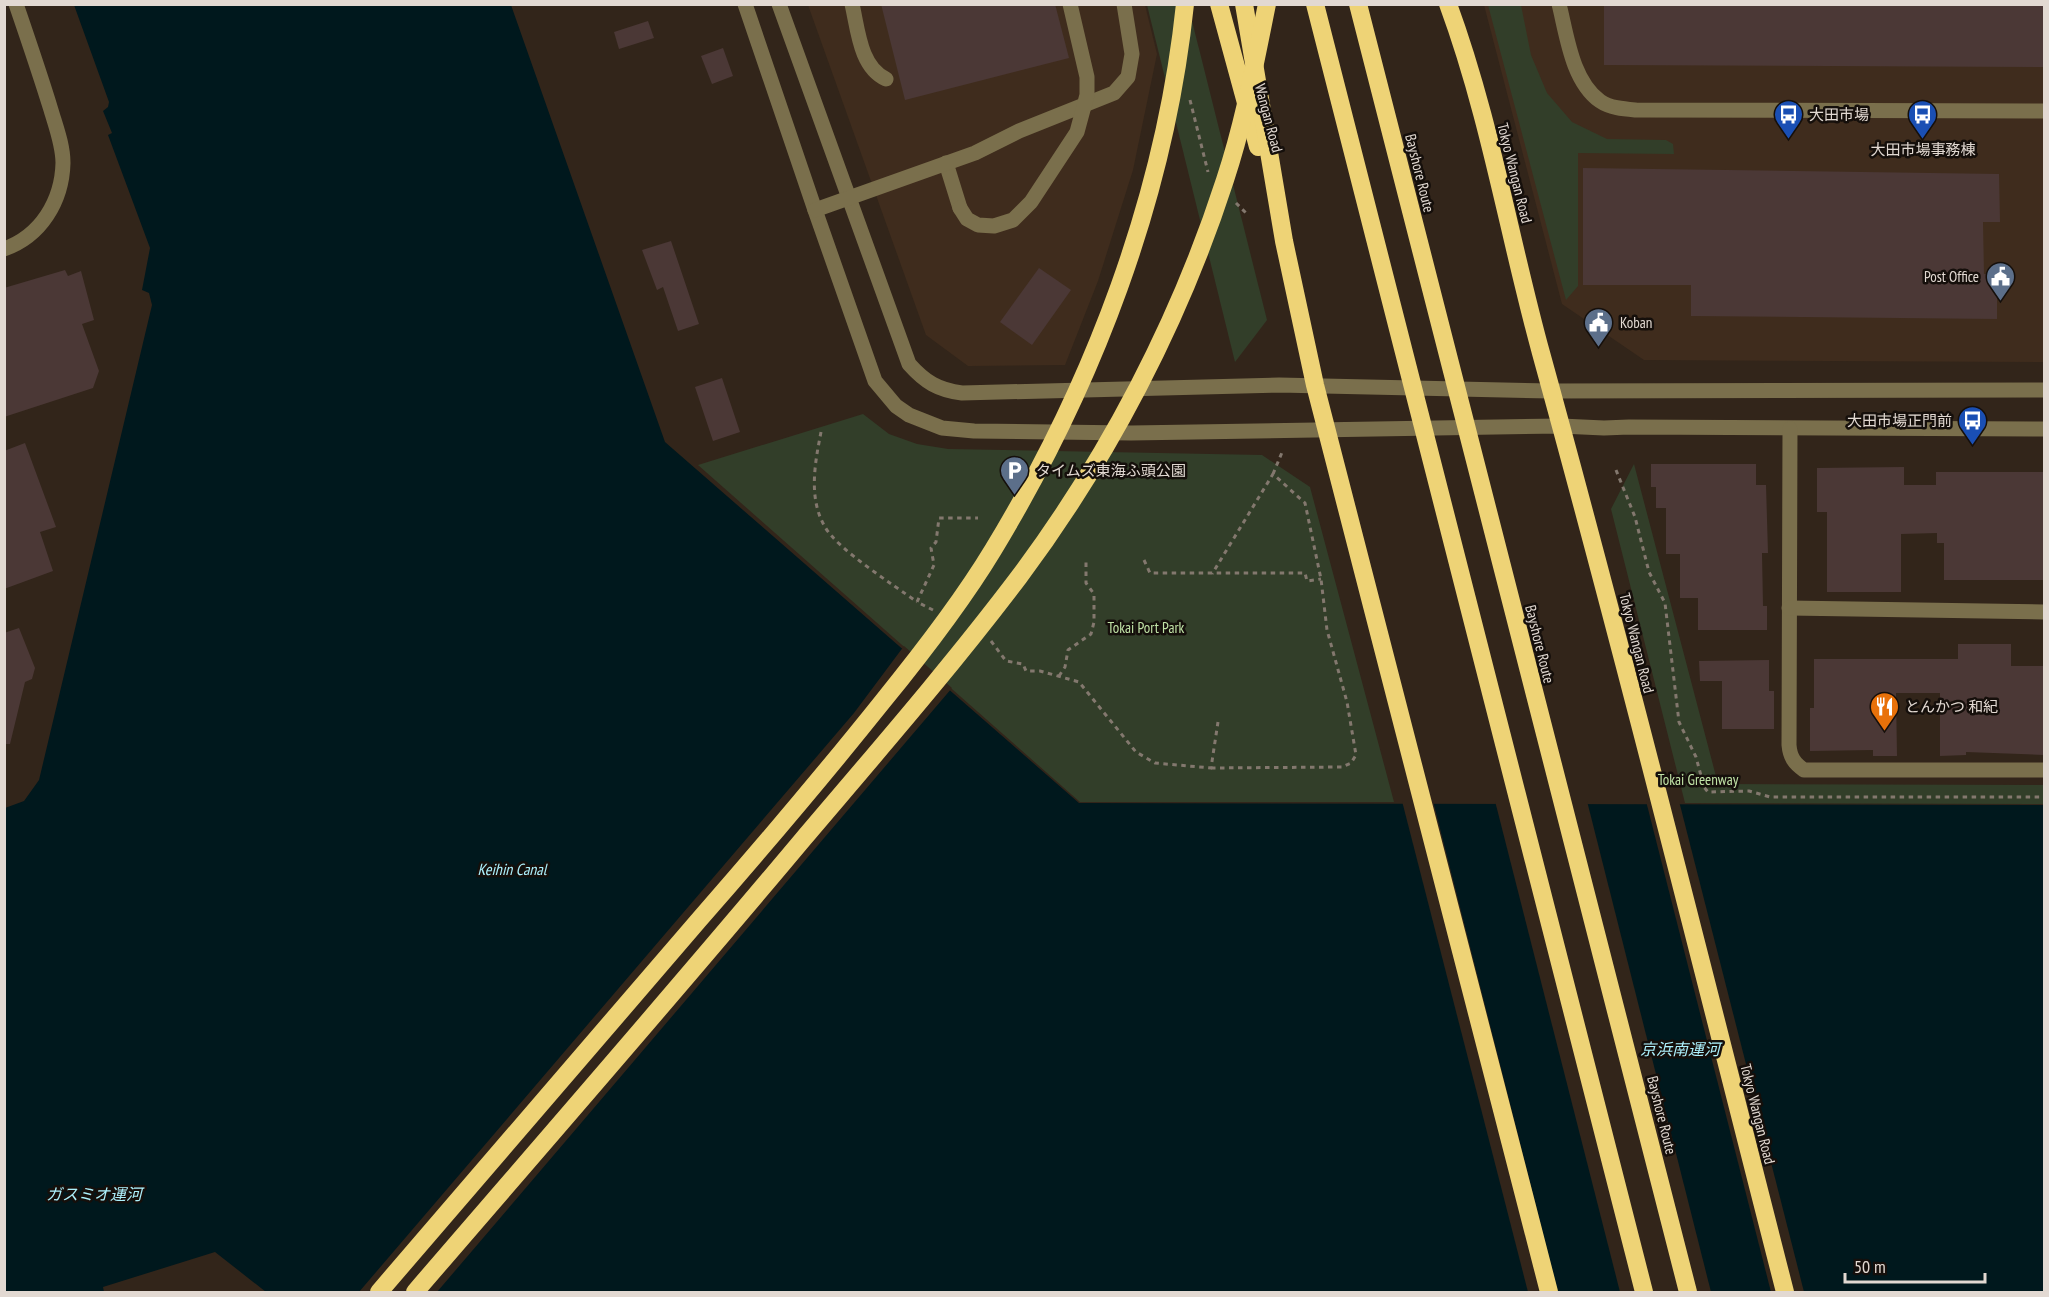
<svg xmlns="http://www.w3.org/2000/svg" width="2049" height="1297" viewBox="0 0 2049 1297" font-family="'PT Sans Narrow','Noto Sans JP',sans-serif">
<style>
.built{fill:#3f2c1d}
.green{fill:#323e29}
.water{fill:#00181d}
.pier{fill:#32251a}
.building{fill:#4b3836}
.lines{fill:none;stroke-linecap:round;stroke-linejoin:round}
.path{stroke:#83786e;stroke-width:3;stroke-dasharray:4.5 4.5;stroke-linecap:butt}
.minor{stroke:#7a6f4c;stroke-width:15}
.highway{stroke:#eed376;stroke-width:18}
.minor-bridge{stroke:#7a6f4c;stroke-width:15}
.highway-bridge{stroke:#eed376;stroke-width:18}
.labels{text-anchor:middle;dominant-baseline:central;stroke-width:5;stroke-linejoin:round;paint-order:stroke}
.poi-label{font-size:15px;fill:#e2d9d2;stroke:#150f0b;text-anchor:start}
.street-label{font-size:15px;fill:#e2d9d2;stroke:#150f0b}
.park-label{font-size:15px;fill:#c1e3a7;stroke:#150f0b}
.water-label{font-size:16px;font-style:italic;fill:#adf1fd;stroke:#150f0b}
</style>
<rect width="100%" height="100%" fill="#32251a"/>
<!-- built -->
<g class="built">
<polygon points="808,5 1145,5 1157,54 1133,170 1098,281 1065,365 968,366 926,335"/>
<polygon points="1484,5 2044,5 2044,362 1644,360 1562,304"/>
</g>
<!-- green -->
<g class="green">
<polygon points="1147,5 1188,5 1267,320 1235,362"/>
<polygon points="1488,5 1521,5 1531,55 1547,93 1572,122 1607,139 1666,140 1673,144 1674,154 1578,153 1578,286 1566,300"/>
<polygon points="863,414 889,434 917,444 948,449 1262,455 1310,487 1394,802 1080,802 698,465"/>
<polygon points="1634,464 1718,784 2044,785 2044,804 1685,803 1611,509"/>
</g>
<!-- water -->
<polygon class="water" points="74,5 511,5 665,442 1079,803 2044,805 2044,1292 266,1292 215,1252 103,1287 104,1292 5,1292 5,808 24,801 39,780 152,305 149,293 142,290 150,248 108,135 112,133 103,111 108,107 109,102"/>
<!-- pier -->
<g class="pier">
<polygon points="904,646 952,688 437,1292 359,1292 854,713"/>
<polygon points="1402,801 1433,801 1558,1292 1528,1292"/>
<polygon points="1495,801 1587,801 1711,1292 1620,1292"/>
<polygon points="1646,801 1679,801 1804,1292 1771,1292"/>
</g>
<!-- building -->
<g class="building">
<polygon points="881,4 1055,4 1069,58 905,100"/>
<polygon points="1604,4 2044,4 2044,67 1604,65"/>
<polygon points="648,21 654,38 619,49 614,32"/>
<polygon points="723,48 733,76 712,84 701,56"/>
<polygon points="1583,168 1999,174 2000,222 1983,222 1984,274 1997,274 1997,319 1691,316 1691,285 1583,285"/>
<polygon points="671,241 699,324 678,331 663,287 657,290 642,250"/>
<polygon points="1039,268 1071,290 1032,345 1000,322"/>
<polygon points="65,270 68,276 81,271 94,320 82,324 99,371 93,388 4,417 4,288"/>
<polygon points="722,378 740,432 713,441 695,387"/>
<polygon points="25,443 56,527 40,532 53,571 4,589 4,451"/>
<polygon points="1651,464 1756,464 1756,485 1766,485 1768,553 1762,553 1763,606 1767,606 1767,630 1698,630 1698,598 1680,598 1680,554 1666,554 1666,508 1656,508 1656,487 1651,487"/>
<polygon points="1904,467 1904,485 1936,485 1936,472 2044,472 2044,580 1944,580 1944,543 1937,543 1937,533 1901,534 1901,592 1827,592 1827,512 1817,512 1817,468"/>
<polygon points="19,628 35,668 32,679 25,682 10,744 4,744 4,633"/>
<polygon points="1958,644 2011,644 2011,666 2044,666 2044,755 1966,752 1966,755 1940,756 1940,693 1896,693 1897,756 1873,756 1873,750 1810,751 1810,708 1814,708 1814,659 1958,659"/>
<polygon points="1769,660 1769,691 1774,691 1774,729 1722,729 1722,681 1700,681 1699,661"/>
</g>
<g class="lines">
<!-- path -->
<g class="path">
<polyline points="1190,100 1208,172"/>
<polyline points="1236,203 1247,214"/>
<path d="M821,432c-6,31 -13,66 4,95 13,23 69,58 92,75"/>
<polyline points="1616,470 1635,517 1649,572 1665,603 1679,722 1696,757 1704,787 1708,792 1749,791 1770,797 2044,797"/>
<polyline points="1273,474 1283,450"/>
<polyline points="1144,560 1150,573 1305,573 1307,581 1321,579"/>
<polyline points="933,610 917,602 934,565 931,548 936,542 939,518 978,518"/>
<polyline points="991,641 1006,661 1023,664 1026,671 1040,671 1079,682 1136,752 1155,763 1211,768 1218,722"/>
<polyline points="1059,676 1065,667 1068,650 1091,634 1094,622 1094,594 1086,583 1086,559"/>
<polyline points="1211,768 1342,767 1351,763 1356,755 1347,702 1327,630 1321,579 1305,503 1273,474 1212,574"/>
</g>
<!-- minor -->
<g class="minor">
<polyline points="745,4 815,210 875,381 896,406 909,415 942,428 974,431 1131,433 1561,426 1604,428 1629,427 2044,429"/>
<path d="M779,4l130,360c16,18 29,26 53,29l317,-8 272,6 493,-1"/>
<path d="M852,4c6,26 8,63 34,75"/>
<path d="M1559,4c8,32 13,77 41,97 10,7 24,8 36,9l408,1"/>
<polyline points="946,163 960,208"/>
<polyline points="815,210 975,153 1019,131 1114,93 1128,77 1132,54 1124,4"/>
<path d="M4,249c37,-13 58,-48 59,-86 0,-18 -7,-36 -12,-53 -11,-36 -23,-71 -35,-106"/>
<path d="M1790,429l-1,316c1,12 5,18 15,25h240"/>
<polyline points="1789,608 2044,612"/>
</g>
<!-- highway -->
<g class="highway">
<polyline points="1219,4 1258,147"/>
<polyline points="1244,4 1284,241 1315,385 1549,1292"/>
<path d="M1448,4c42,114 61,233 93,349 86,312 164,626 244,939"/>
</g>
<!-- minor-bridge -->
<polyline class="minor-bridge" points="960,208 967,219 978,225 994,226 1013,220 1031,202 1077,132 1087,95 1087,77 1070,4"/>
<!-- highway-bridge -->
<g class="highway-bridge">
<polyline points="1315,4 1644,1292"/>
<polyline points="1358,4 1688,1292"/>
<path d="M379,1292c107,-123 213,-247 319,-371 63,-72 125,-145 185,-220 39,-48 78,-98 110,-151 100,-165 172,-353 192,-546"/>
<path d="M415,1292c130,-151 261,-301 389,-454 73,-86 147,-171 215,-261 89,-119 160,-255 206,-397 19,-57 30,-117 42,-176"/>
</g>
</g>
<!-- icons -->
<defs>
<symbol id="bus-pin" viewBox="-11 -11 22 30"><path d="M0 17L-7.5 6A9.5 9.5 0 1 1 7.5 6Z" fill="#1a4fb4" stroke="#150f0b"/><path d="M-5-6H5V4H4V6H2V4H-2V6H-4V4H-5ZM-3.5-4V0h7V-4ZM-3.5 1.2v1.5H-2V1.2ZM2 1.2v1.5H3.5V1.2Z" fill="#fff"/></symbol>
<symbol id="civic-pin" viewBox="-11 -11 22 30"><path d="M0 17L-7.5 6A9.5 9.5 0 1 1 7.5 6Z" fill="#5c6f8a" stroke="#150f0b"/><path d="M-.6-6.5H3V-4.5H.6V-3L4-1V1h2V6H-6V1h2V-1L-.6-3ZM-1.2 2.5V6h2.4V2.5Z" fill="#fff"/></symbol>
<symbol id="parking-pin" viewBox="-11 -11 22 30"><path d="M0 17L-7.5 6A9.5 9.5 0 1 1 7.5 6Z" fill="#5c6f8a" stroke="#150f0b"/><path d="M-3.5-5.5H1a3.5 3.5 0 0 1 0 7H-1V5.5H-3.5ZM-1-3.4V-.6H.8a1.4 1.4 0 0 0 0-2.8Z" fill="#fff"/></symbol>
<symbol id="restaurant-pin" viewBox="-11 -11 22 30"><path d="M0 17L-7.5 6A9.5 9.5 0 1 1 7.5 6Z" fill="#e8710a" stroke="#150f0b"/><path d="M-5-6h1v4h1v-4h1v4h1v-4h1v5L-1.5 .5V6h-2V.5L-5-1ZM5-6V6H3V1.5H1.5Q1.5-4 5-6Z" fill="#fff"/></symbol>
</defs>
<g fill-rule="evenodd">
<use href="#bus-pin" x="1772" y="98" width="33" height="45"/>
<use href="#bus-pin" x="1906" y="98" width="33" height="45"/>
<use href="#civic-pin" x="1984" y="260" width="33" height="45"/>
<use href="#civic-pin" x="1582" y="306" width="33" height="45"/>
<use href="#bus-pin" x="1956" y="404" width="33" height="45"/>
<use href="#parking-pin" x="998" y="454" width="33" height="45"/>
<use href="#restaurant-pin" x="1868" y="690" width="33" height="45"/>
</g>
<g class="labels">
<!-- poi labels -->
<g class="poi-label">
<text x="1809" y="114">大田市場</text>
<text x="1923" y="149" text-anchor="middle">大田市場事務棟</text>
<text x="1979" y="276" text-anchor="end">Post Office</text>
<text x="1620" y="322">Koban</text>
<text x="1952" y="420" text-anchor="end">大田市場正門前</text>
<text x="1036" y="470">タイムズ東海ふ頭公園</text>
<text x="1905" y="706">とんかつ 和紀</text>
</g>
<!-- street labels -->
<g class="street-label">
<text transform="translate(1269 118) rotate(75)">Wangan Road</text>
<text transform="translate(1420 173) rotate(76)">Bayshore Route</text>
<text transform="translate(1515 173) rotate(76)">Tokyo Wangan Road</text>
<text transform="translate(1637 643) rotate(76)">Tokyo Wangan Road</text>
<text transform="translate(1540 644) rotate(76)">Bayshore Route</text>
<text transform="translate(1758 1114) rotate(76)">Tokyo Wangan Road</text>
<text transform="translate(1662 1115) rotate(76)">Bayshore Route</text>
</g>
<!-- park labels -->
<g class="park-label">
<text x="1146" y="627">Tokai Port Park</text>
<text x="1698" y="779">Tokai Greenway</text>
</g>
<!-- water labels -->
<g class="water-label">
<text x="512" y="869">Keihin Canal</text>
<text x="1680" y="1049">京浜南運河</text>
<text x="94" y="1194">ガスミオ運河</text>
</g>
</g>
<!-- border -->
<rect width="2049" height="1297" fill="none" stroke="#e2d9d2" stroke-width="12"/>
<!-- scale -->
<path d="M1845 1273v9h140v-9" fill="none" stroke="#e2d9d2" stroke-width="3"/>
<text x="1854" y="1273" font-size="18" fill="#e2d9d2" stroke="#150f0b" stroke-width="4.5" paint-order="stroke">50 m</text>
</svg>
